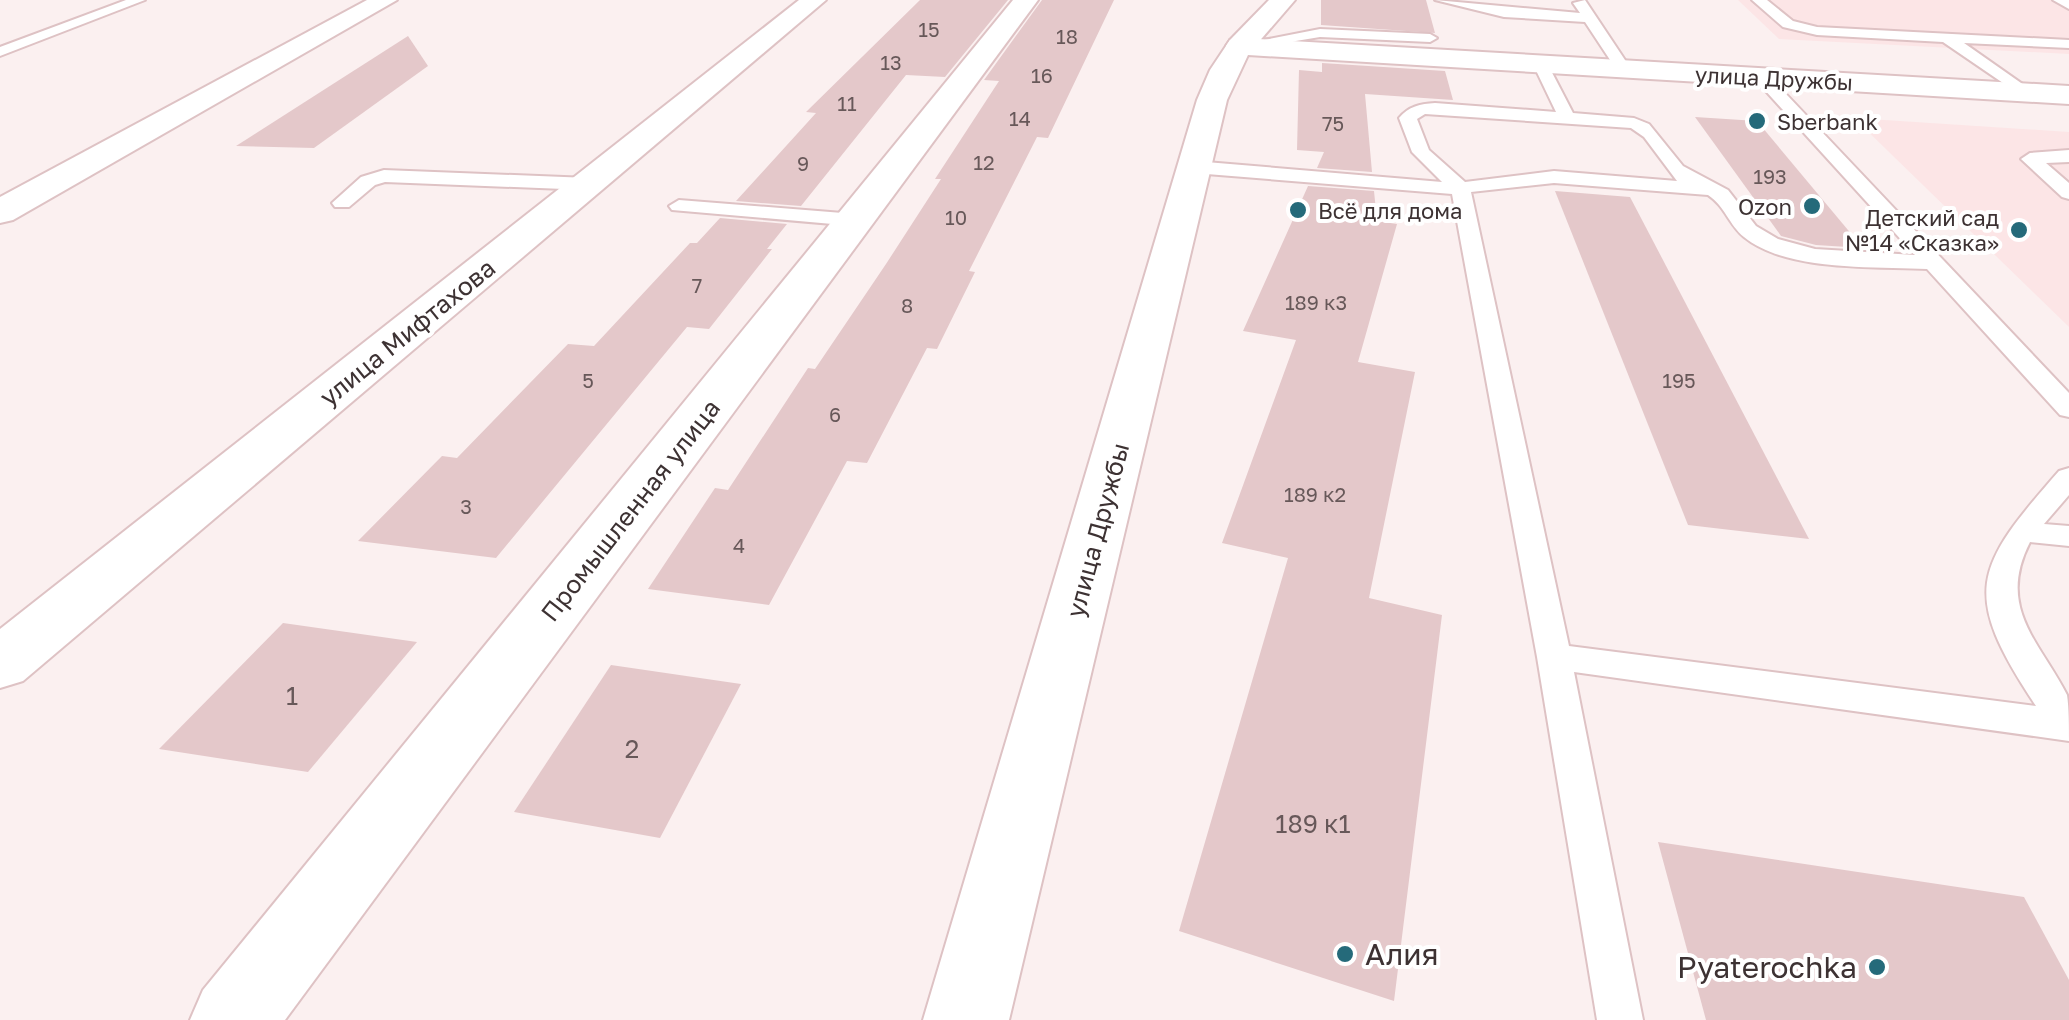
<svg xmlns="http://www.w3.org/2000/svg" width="2069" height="1020" viewBox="0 0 2069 1020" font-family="'Golos Text',sans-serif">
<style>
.built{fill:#fce5e6}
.building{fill:#e4c8ca}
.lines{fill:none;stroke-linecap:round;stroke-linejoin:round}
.service-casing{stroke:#dec2c4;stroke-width:4}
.minor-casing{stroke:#dec2c4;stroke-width:4}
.tertiary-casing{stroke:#dec2c4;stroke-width:4}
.service{fill:#fff;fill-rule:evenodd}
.minor{fill:#fff;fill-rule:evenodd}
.tertiary{fill:#fff;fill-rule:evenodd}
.poi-dot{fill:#256a7a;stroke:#fff;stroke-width:4}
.labels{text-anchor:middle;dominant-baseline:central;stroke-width:8;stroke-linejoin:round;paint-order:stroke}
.number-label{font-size:20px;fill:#675859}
.far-street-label{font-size:22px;fill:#3d3233;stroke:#fff}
.far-poi-label{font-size:22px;fill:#3d3233;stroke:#fff;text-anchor:start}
.street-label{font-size:25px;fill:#3d3233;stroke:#fff}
.near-number-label{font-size:25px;fill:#675859}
.near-poi-label{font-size:30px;fill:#3d3233;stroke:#fff;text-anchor:start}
</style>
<rect width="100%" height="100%" fill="#fbf0f0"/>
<!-- built -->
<g class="built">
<polygon points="1738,0 2069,0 2069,54 1779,39"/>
<polygon points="1854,118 2069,132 2069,327"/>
</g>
<!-- building -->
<g class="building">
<polygon points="920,0 1008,0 945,77 906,75 801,206 736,201 816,113 806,112"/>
<polygon points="1042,0 1114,0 1048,138 1037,137 969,271 975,272 937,349 927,348 867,463 847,461 769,605 648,589 715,488 728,490 808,368 815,369 886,264 941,179 935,179 999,81 984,80"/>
<polygon points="1321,0 1426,0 1435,33 1321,25"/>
<polygon points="408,36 428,66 314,148 236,146"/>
<polygon points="1322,63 1445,71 1453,100 1365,94 1372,172 1317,168 1324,152 1297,150 1299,70 1322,72"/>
<polygon points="1695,117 1757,121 1863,248 1816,245 1781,236"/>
<polygon points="1308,186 1374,191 1377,221 1397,224 1358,362 1415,372 1369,598 1442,615 1394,1001 1179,931 1288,558 1222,543 1296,340 1243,331"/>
<polygon points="1555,191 1630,197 1809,539 1688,525"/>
<polygon points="720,218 787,224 767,249 772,249 709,329 687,327 496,558 358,541 442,456 457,458 568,344 594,346 690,243 697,243"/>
<polygon points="283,623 417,642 308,772 159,749"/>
<polygon points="611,665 741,684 660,838 514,812"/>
<polygon points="1658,842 2024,897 2069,980 2069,1020 1706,1020"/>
</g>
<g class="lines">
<defs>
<g id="service">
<polygon points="126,0 145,0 0,56 0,47"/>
<polygon points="1435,0 1580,13 1573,3 1585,0 1631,69 1618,72 1585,22 1504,17"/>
<polygon points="1752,0 1767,0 1793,21 1817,27 2069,40 2069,48 1964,43 2031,90 2033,93 2025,98 1943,42 1817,35 1783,27"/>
<polygon points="2053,0 2069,0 2069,9"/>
<polygon points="1320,29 1430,34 1437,38 1430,42 1320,37 1240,50 1233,46"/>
<path d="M1536,61h10l27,52 61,5 15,6 34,42 45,24 28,36 22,13 37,10 100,6 -162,-178 14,-3 302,319v24l-9,-2 -133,-146c-53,-3 -140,3 -183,-32 -15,-12 -19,-31 -36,-42l-154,-12 -83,9 98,454 467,60c-76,-114 -62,-138 23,-235l10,-3v27l-25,29 25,2v20l-39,-4c-34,66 10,100 37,153 2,12 2,33 2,46l-495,-69 69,348h-46l-60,-363 -85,-463 -258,-21 -9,-6 9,-6 248,21 -30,-30 -13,-34c10,-12 21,-14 36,-15l121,9 -23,-48zM1425,114l206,14 13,9 33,44 -123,-10 -89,11 -36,-32 -12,-31z"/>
<polygon points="2069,150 2069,162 2046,163 2069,183 2069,199 2062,197 2021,159 2030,153"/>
<polygon points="384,170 589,178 599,184 589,190 385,182 375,185 349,207 335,207 332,203 361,177"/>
<polygon points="679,200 855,214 865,220 855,226 672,210 669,206"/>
</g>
<g id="minor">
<polygon points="367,0 397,0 13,220 0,223 0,197"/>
<polygon points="799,0 826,0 23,681 0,688 0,629"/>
<polygon points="1013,0 1038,0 285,1020 190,1020 203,990"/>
<polygon points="1269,0 1295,0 1250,52 1230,52 1226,46 1230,40"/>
</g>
<polygon id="tertiary" points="1240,38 2069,86 2069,104 1248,55 1227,100 1009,1020 923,1020 1197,100 1210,70 1230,40"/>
</defs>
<!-- service casing -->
<use href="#service" class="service-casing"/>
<!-- minor casing -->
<use href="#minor" class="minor-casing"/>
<!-- tertiary casing -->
<use href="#tertiary" class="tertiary-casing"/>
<!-- service -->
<use href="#service" class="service"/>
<!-- minor -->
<use href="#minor" class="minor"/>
<!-- tertiary -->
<use href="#tertiary" class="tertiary"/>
</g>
<!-- markers -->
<g class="poi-dot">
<circle cx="1757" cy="121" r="10"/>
<circle cx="1812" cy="206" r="10"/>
<circle cx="1298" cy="210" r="10"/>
<circle cx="2019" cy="230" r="10"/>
<circle cx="1345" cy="954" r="10"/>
<circle cx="1877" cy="967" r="10"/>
</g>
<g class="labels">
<!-- number labels -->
<g class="number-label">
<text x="929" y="29">15</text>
<text x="1067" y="36">18</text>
<text x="891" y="62">13</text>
<text x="1042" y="75">16</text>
<text x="847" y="103">11</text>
<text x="1020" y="118">14</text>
<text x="1333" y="123">75</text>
<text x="984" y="162">12</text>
<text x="803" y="163">9</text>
<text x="1770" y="176">193</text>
<text x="956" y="217">10</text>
<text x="697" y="285">7</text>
<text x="1316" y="302">189 к3</text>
<text x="907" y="305">8</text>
<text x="588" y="380">5</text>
<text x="1679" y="380">195</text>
<text x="835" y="414">6</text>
<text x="1315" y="494">189 к2</text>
<text x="466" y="506">3</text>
<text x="739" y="545">4</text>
</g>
<!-- far-street labels -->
<g class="far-street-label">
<text transform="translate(1774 78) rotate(3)">улица Дружбы</text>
</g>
<!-- far-poi labels -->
<g class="far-poi-label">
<text x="1777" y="121">Sberbank</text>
<text x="1792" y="206" text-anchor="end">Ozon</text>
<text x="1318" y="210">Всё для дома</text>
<text x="1999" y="217" text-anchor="end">Детский сад<tspan x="1999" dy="25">№14 «Сказка»</tspan></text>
</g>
<!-- street labels -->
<g class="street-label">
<text transform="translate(407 332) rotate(-39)">улица Мифтахова</text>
<text transform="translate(630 510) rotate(-52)">Промышленная улица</text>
<text transform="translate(1097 530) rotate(-75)">улица Дружбы</text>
</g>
<!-- near-number labels -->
<g class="near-number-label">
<text x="292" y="695">1</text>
<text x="632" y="748">2</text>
<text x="1313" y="823">189 к1</text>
</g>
<!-- near-poi labels -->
<g class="near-poi-label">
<text x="1365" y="954">Алия</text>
<text x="1857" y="967" text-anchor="end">Pyaterochka</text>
</g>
</g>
</svg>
